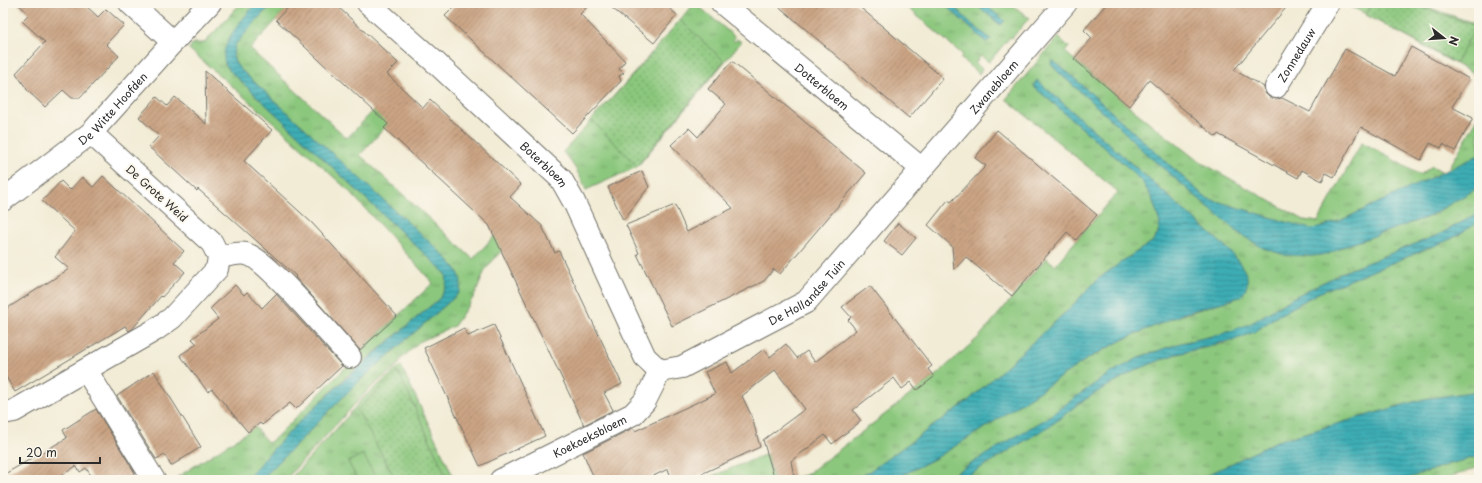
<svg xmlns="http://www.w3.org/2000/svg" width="1482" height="483" viewBox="0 0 1482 483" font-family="'Playpen Sans',sans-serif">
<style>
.grass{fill:url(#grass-tufts);stroke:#5b7954}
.park{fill:url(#park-dots);stroke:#5b7954}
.pitch{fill:#8bc77d;stroke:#5b7954}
.water{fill:url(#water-rules);stroke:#346c70}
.building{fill:url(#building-hatch)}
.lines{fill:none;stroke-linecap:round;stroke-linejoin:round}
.street-casing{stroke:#716f67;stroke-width:24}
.street{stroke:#fff;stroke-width:22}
.labels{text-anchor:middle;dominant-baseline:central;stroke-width:4;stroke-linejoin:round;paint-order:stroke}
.street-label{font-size:11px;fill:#2b2b2b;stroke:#fbf7ec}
</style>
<defs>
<pattern id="grass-tufts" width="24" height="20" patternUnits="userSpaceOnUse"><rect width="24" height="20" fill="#8bc77d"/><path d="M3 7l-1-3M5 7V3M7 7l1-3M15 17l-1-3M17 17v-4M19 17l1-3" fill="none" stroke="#72a267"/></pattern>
<pattern id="park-dots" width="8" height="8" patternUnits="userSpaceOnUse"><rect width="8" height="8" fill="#8bc77d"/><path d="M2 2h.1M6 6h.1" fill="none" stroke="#72a267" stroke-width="1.8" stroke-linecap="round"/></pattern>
<pattern id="water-rules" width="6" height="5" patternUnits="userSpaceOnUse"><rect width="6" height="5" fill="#3cadb5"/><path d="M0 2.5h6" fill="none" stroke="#338d93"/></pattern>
<pattern id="building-hatch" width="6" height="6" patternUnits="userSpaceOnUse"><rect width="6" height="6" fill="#cba484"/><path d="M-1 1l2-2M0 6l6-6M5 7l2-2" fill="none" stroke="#a5866c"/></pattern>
</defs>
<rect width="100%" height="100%" fill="#fbf7ec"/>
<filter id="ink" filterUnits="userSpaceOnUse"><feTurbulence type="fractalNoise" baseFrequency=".025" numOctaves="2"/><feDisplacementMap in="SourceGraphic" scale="8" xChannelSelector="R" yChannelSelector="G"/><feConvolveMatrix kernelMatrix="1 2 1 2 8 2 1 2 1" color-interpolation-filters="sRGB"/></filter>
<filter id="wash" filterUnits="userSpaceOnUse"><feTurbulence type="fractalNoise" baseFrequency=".012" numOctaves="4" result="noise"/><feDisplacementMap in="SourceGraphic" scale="16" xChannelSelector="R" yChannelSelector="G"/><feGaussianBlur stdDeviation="0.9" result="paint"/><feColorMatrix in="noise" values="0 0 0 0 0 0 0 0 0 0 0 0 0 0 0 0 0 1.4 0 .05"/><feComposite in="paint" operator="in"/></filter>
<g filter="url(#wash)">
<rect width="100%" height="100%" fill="#f2ecd6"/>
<!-- grass -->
<g class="grass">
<path d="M241,3h15l-29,38 -2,23 5,7 216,203c2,11 -1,16 -7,25l-89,74 -80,79 -24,28h-55l-13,-1 -1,-2 2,-1 76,-49 13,16 6,-4 74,-74 -1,-2 86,-80 -85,-93 -68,-62 -91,-79 4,-6h11z"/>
<polygon points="275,3 292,3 250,49 347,138 374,110 389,123 360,155 473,259 495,235 502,250 485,270 475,295 454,326 419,342 399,361 400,363 368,390 285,480 261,480 356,384 458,294 460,277 454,266 434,247 239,68 235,62 233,55 235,45 263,13"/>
<path d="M695,3l40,34 -2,3 2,2 2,-3 4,3 -104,125 -51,23c-6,-15 -12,-25 -23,-38l58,-64z"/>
<polygon points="902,3 943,3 986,42 990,39 973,25 950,3 974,3 1000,25 1004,21 983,3 1010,3 1029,18 1012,38 1010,37 989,62 981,56 975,63 982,69 979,74 960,58 963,55"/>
<polygon points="1342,3 1416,3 1479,25 1479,77 1360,11"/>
<polygon points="1058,37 1069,47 1065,52 1131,108 1197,160 1304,220 1318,222 1362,142 1420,175 1432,166 1443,172 1344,219 1319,228 1310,229 1206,198 1071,75 1052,61 1051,64 1058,72 1116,124 1144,152 1240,234 1263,248 1285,255 1311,256 1328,254 1345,246 1428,217 1479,187 1479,213 1438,235 1346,271 1294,297 1250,324 1222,334 1181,343 1142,356 1107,375 1048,417 944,480 893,480 936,458 989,425 1087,359 1124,339 1168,320 1219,303 1234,300 1229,250 1037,80 1033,86 1125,165 1143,183 1152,198 1160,223 1158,234 1152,242 1124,260 1097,280 1067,311 968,401 870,471 854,480 779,480 806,475 936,375 979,337 1046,258 1055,265 1118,192 1006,99"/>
<polygon points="1479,116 1479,155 1448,170"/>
<polygon points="1479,222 1479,391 1424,399 1277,441 1198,480 961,480 1054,423 1078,404 1102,389 1136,370 1173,355 1226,343 1256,331 1274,318 1318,293 1451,239"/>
<polygon points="401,366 455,480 289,480 348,416 362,399 396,369"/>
<polygon points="767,454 774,480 702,480"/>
<polygon points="1479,456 1479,467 1442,480 1403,480 1449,464"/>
</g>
<!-- park -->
<g class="park">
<polygon points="1372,3 1409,3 1476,26 1456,63 1366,15"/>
<polygon points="680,20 724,61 637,166 591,120 619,91"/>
<polygon points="398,371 448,480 396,480 357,410"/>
</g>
<!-- pitch -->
<polygon class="pitch" points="363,454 377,480 358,480 348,462"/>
<!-- water -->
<g class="water">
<path d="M256,3h19l-12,10 -28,32 -2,10 2,7 4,6 196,179c12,12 34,28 23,47l-102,90 -95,96h-15c57,-69 125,-123 193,-181 6,-9 9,-14 7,-25l-216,-203c-1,-2 -4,-5 -5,-8 -7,-19 20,-46 31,-60z"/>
<polygon points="943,3 950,3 973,25 991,39 986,42"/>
<polygon points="974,3 983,3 1005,21 1001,25"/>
<polygon points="1052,60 1071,75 1206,198 1310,229 1319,228 1344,219 1479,155 1479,187 1428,217 1345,246 1328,254 1311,256 1285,255 1263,248 1240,234 1144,152 1116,124 1058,72 1051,64"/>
<path d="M1037,80l192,170c12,15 28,30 11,47l-55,16 -61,26 -37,20 -98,66 -53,33 -43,22h-39l16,-9 98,-70 99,-90 30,-31 27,-20 28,-18 6,-8 2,-11 -8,-25 -9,-15 -18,-18 -92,-79z"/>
<polygon points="1479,213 1479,222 1451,239 1318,293 1274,318 1256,331 1240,338 1173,355 1136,370 1102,389 1078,404 1054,423 961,480 944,480 1048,417 1107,375 1142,356 1181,343 1222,334 1250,324 1294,297 1346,271 1438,235"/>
<polygon points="1479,391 1479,456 1449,464 1403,480 1198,480 1277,441 1424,399"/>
</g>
<g id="blocks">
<!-- building -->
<g class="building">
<polygon points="17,3 83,3 98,17 106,9 124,25 106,44 119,56 80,98 72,98 63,90 45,107 28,91 16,73 45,42 22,21 29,14"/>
<polygon points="292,3 334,3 398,63 387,74 423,108 430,100 521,185 510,197 542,226 555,253 559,251 622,384 604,393 613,410 584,425 489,225 384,128 388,124 276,20"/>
<polygon points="458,3 591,3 580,14 625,61 619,69 624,73 619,76 621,81 572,133 445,16"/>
<polygon points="606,3 663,3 677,15 654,43"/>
<polygon points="775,3 855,3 943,78 909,118"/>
<polygon points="1107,3 1290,3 1234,70 1264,87 1265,93 1269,97 1276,99 1282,98 1310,112 1345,49 1395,76 1411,47 1469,79 1452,107 1473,118 1455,151 1443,144 1441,148 1430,143 1421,160 1361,127 1334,177 1326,173 1322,181 1302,170 1298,178 1218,134 1216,137 1149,80 1129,106 1074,59 1092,38 1084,30"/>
<polygon points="732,61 866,173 780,274 774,269 764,281 672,326 637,254 639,253 626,225 675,205 687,232 733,208 671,145 689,128 698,137 726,104 708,89"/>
<polygon points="205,71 272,130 244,161 312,223 397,316 360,350 295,277 296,276 232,219 198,189 197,191 149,147 159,136 139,117 157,97 167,106 175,97 206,124"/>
<polygon points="997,130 1097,215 1076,240 1067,232 1012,296 966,257 954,270 952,246 928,225 948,200 951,202 986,166 975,158"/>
<polygon points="642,171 649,187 623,220 608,187"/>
<polygon points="103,176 184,251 174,262 185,272 162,297 161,296 132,329 129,331 125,326 15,392 3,372 3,311 69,269 55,257 75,231 42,201 61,181 70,190 82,177 93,187"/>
<polygon points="898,223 916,238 902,255 884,241"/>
<polygon points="235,285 244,295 247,292 262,308 276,294 342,366 296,409 290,403 262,425 260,423 248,432 212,389 208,392 180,355 197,344 192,339 218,319 210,309"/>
<polygon points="870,286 932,366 928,369 934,377 917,390 911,382 902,389 894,378 853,410 861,421 832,444 825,435 791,461 794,477 775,480 763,440 805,409 775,370 742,396 752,417 760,447 688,480 672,480 668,469 645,480 595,480 583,453 633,428 635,431 715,394 705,372 727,362 732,373 764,349 770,357 786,344 797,358 807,351 815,362 856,330 848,320 851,317 842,307"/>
<polygon points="494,325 545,436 480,466 424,348 464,328 468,336"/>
<polygon points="154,371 201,447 171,466 165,455 156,459 117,396"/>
<polygon points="96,409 135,473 125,480 94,480 86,468 80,472 76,466 55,480 3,480 3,475 67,438 63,430"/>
</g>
</g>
</g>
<g filter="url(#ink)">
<use href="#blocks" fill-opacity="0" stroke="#716f67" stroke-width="1"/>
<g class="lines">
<defs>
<g id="street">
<polyline points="130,3 173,42"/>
<path id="s1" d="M368,3l68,60 125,116 13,23 71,155 15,14"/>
<path id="s2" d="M722,3l200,166"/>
<path id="s3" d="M1276,87l52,-84"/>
<path id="s4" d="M3,200l88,-67 82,-91 37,-39"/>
<path d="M219,257c8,-1 19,-5 27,-3 19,3 87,84 104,103"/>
<polyline points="86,370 154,480"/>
<path id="s5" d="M660,371l22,-4 124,-65 260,-299"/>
<polyline points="3,413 14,411 155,330 172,318 217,269 219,257 212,243 91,133"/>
<path id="s6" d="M501,480l132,-66 12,-13 15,-30"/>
</g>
</defs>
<!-- street casing -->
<use href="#street" class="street-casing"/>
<!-- street -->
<use href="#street" class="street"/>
</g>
</g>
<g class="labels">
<!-- street labels -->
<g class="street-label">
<text stroke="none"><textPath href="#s3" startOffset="38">Zonnedauw</textPath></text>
<text stroke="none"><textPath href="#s2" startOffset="130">Dotterbloem</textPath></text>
<text stroke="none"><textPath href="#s5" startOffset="448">Zwanebloem</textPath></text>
<text stroke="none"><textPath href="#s4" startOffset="143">De Witte Hoofden</textPath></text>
<text stroke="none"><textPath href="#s1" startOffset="239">Boterbloem</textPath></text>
<text transform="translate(157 193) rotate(42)">De Grote Weid</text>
<text stroke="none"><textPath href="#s5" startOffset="169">De Hollandse Tuin</textPath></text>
<text stroke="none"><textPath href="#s6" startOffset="99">Koekoeksbloem</textPath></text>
</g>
</g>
<!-- margin -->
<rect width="1482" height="483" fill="none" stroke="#fbf7ec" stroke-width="16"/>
<!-- north arrow -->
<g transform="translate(1444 38) rotate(107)" stroke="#fbf7ec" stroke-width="3" paint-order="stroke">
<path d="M0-3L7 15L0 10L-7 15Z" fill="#2b2b2b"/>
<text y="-6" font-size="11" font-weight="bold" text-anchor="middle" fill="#2b2b2b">N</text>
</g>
<!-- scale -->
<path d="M20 457v6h80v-6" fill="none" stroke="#2b2b2b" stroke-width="2"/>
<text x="26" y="457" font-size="12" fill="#2b2b2b" stroke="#fbf7ec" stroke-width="3" paint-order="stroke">20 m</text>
</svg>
